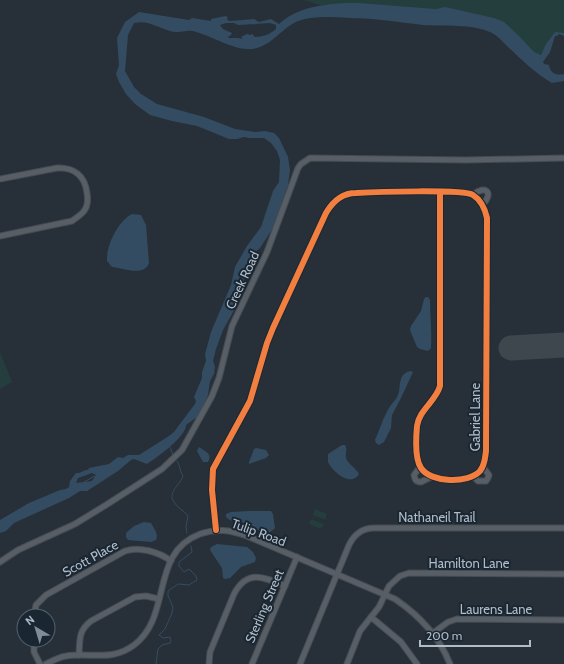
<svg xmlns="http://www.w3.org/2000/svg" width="564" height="664" viewBox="0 0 564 664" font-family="Cabin,sans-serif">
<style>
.green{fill:#243d3d}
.water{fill:#334c62;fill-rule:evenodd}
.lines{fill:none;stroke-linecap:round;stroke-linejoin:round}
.stream{stroke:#334c62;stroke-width:1}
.runway{stroke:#3e464e;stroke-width:25}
.minor-casing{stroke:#464c52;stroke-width:7}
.minor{stroke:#585e65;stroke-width:5}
.cycleway-casing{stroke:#1a2732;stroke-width:8}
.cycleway{stroke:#f27e40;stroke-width:6}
.labels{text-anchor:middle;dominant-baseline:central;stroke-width:4;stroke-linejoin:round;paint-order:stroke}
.street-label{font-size:13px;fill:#b0bdc9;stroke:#1a2732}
</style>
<rect width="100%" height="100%" fill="#273038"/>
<!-- green -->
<g class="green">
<polygon points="304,0 564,0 564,34 556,33 541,57 480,17 327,7"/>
<polygon points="0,352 12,382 0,389"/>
<polygon points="315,509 327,514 325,520 313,515"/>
<polygon points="311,519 324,524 321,529 309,524"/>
</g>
<!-- water -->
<g class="water">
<path d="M358,3l78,6 9,-2 49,11 10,4 15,14 15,16 7,3 5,-11 9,-12 9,1v3l-5,-2 -2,2h-2l-5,16 -7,10 1,2 5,1c1,8 7,11 15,9v7l-12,2c-16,-9 -31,-24 -44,-36 -5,-5 -10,-11 -16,-14 -21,-10 -47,-6 -69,-8 -25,-3 -48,-7 -73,-7 -15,-1 -30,-2 -45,1 -23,4 -32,31 -58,30 -14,0 -36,-13 -51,-17 -8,-3 -14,1 -21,0 -14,-2 -26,-13 -41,-9l-6,12 -3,36 9,16 7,7 16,10 47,13 31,12 20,3 10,-1 9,2 5,5 9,19 2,13 -2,15 -15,43 -13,20 -6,5 -9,18 -3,21 -5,13 -14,25 -7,19 -3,12 2,5 -1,8 -4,7 -2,14 -5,11 -6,11 -11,8c0,12 -30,33 -39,39l-13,-5 -3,1 -13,11 -31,20h-7l-11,7 -55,25 -8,8 -6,2v-13l29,-17 31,-13 6,-1 3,-2 1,-6 6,-8h3l7,-3h2l1,-2 20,-4 9,-7 5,1 5,-3h11l30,-19 5,-4 21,-28 1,-3 -2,-4 8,-19v-6l4,-11 -1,-7 6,-22 20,-47 4,-18 12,-21 14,-19 12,-36 6,-9 1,-22 -3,-9 -6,-8 -7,-5h-15l-5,-1 -7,2h-8l-32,-13 -25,-5 -22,-6 -15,-11 -9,-10 -7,-12 -3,-8 3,-9 -2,-27 8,-16 14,-10 50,8 3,-2 19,3v-2c5,-1 9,-2 15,-3l2,2 -1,2 3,1 24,-2 5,3 12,-3 8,5c20,-19 53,-21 79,-21zM226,23h8l4,2 32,-2 6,2v4c-5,5 -14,8 -21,8l-3,-3 -2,1 -3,-1 -6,3 2,2 -5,-1h-9l-1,-1 3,-2 1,-2 -9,-4 -3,-4zM92,473l4,2 -4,6 -16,2 2,-5z"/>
<path d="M132,214l9,1 5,10 3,38c-5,14 -26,5 -37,4l-5,-6c-1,-15 11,-40 25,-47z"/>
<path d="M426,297h2l2,3c0,16 2,32 1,48l-3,3 -8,-2 -3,-2 -7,-17 1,-4 10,-15 3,-12z"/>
<path d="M410,371l3,1 -12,26 -9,17 -1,13 -7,14 -5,3 -3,-2 -1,-3c5,-11 8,-22 14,-32 3,-5 7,-8 9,-13 2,-5 1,-11 3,-16 1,-4 5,-7 9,-8z"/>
<path d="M342,445h3c3,5 0,8 1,13 1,5 10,10 13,16 -8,14 -27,-3 -31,-12v-8z"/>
<path d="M199,447c6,4 14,7 9,15h-5l-6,-11z"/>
<polygon points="256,448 266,450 269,455 266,458 249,464 249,462 254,449"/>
<path d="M249,511h22l2,3 2,14 -6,5c-11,-2 -16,-5 -25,-9 -7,-2 -13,-2 -18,-7v-3l5,-2z"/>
<path d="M144,522l7,1c3,6 8,11 5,17l-5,2 -23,-2 -2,-3v-4l8,-7z"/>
<polygon points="217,544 247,547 253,552 256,558 255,562 241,567 230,578 225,579 223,578 222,568 210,550 211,547"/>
</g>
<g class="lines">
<!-- stream -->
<g class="stream">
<polyline points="170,447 173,455"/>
<path d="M177,461c4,6 2,9 6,15 -2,8 -16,16 -9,26 3,6 10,8 14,14l-2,11 1,6"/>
<polyline points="84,482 95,476"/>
<polyline points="156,664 158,649 162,645 170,643 171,641 170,637 163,638 159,635 165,629 172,613 173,607 168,596 168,591 178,584 189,585 197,580 196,576 189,569 184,572 179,566 179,562 192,552 191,546"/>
</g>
<!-- runway -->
<polyline class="runway" points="511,348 564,345"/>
<defs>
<g id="minor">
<path d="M0,179l57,-11c17,-1 28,8 30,25 1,6 1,13 -3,18 -3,4 -8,7 -12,10l-72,15"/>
<path d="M473,195c12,-11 22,-2 9,10"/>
<path d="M420,467l-6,8c1,5 2,7 7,7l10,-5"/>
<polyline points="473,476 478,481 486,481 488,478 489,475 483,467"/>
<path d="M216,530l-4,-40 1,-21 37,-68 17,-58 6,-15 53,-115c7,-12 16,-20 30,-20 18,-1 107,-4 117,2 8,5 12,14 14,23l-1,233c-1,7 -1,14 -6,20 -12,13 -49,12 -59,-3 -6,-9 -5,-31 -4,-42 2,-16 19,-25 23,-40v-194"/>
<polyline points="0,562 18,550 75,524 106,505 162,469 182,450 212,396 219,378 232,326 267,252 298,168 301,164 310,158 466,160 564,158"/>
<path d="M34,616l2,-11 10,-10 79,-44c14,-5 34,1 46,10"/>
<polyline points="371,617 401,642 417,664"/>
<polyline points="433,633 448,622 457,619 564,620"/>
<polyline points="34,640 34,652 40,664"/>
<path d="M79,655c1,-15 -1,-24 12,-34l44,-24 11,-1 13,3"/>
<path d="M46,664c6,-3 13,-7 20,-8 24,-4 46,6 68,-11 39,-29 15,-92 66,-111 17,-6 30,-4 47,2l148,63c25,17 44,37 55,65"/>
<path d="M209,664l1,-12 24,-58c13,-25 30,-17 51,-8"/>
<polyline points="252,664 297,557"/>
<path d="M300,664l49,-119c5,-10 13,-17 25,-17h190"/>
<polyline points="347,664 360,631 379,607 389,586 400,576 409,573 564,574"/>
</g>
</defs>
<!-- minor casing -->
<use href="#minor" class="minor-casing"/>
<!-- minor -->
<use href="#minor" class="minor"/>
<defs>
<path id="cycleway" d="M216,530l-4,-40 1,-21 37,-68 17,-58 6,-15 53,-115c7,-12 16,-20 30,-20 18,-1 107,-4 117,2 8,5 12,14 14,23l-1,233c-1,7 -1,14 -6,20 -12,13 -49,12 -59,-3 -6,-9 -5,-31 -4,-42 2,-16 19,-25 23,-40v-194"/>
</defs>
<!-- cycleway casing -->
<use href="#cycleway" class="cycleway-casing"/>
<!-- cycleway -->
<use href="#cycleway" class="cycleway"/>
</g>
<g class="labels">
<!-- street labels -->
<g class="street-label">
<text transform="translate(242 280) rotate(-65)">Creek Road</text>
<text transform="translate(475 417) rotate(-90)">Gabriel Lane</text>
<text x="437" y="517">Nathaneil Trail</text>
<text transform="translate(259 532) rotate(20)">Tulip Road</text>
<text transform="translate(90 558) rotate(-29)">Scott Place</text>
<text x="469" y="563">Hamilton Lane</text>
<text transform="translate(264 606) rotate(-67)">Sterling Street</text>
<text x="496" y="609">Laurens Lane</text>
</g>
</g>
<!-- north arrow -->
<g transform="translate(36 628) rotate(322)"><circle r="19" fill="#1a2732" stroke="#56636e"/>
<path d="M0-3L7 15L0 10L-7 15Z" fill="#808c96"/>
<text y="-6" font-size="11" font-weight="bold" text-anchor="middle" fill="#b0bdc9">N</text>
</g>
<!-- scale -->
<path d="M420 640v6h110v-6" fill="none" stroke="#b0bdc9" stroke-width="2"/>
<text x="426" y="640" font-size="12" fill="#b0bdc9" stroke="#1a2732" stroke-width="3" paint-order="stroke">200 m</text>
</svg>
